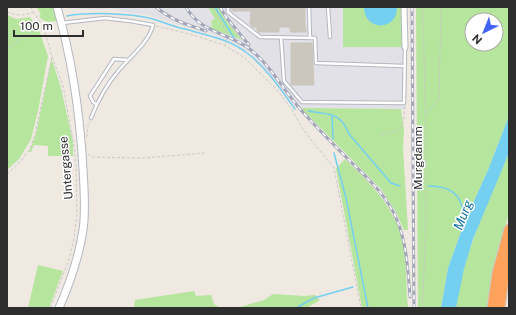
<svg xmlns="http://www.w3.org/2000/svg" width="516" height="315" viewBox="0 0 516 315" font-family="'Public Sans',sans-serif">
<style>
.industrial{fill:#e3e1e8}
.green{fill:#b6e59e;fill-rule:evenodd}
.water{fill:#75cff0}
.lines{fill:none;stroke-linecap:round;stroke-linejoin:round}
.stream{stroke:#75cff0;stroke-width:1.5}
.building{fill:#cbc7bf;stroke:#cbc5ba}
.lane-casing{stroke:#b4b7c1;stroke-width:4.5}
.street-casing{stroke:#b4b7c1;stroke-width:7}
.secondary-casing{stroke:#b4b7c1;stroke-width:9}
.highway-casing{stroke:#c9c9c9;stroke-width:11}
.path{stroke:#c9c9c9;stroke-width:1;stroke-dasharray:3 2;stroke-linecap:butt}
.lane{stroke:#fff;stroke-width:2.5}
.street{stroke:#fff;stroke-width:5}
.secondary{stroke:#fff;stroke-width:7}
.highway{stroke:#ffa35c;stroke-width:9}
.rail-casing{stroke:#a3a6b8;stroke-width:3}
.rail{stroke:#fff;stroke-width:1.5;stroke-dasharray:4.5;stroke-linecap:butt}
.labels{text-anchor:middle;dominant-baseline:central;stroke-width:3;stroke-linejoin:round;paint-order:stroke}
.street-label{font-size:12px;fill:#2e2e2e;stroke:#fff}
.water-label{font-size:13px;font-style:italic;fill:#0d6fa3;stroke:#fff}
</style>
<rect width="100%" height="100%" fill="#efe9e1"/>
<!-- industrial -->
<polygon class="industrial" points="66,7 403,7 406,109 297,108 250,53 239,46 228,41 207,32 182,26 148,15 124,12 111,8 105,10 66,8"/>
<!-- green -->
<g class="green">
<path d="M36,7h20l1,14c-7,1 -14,2 -18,-5l2,-2z"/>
<polygon points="208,7 219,7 225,19 242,40 210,28 212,25 211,21 215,19"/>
<polygon points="343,7 364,7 364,8 397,10 397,7 403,7 403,47 343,47"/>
<path d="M416,7h93v109l-21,54 -23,51 -17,47 -7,40h-23zM472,20h24v24h-24z"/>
<polygon points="7,15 16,19 30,17 40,33 48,56 38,111 31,139 19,159 7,170"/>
<polygon points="52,60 61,88 73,142 73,156 48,156 48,146 34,145 31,152 29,152 36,134 51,61"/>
<polygon points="303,108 401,109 404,130 403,148 408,230 404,230 396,212 381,189 302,109"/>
<path d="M509,153v60l-15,56 -5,26 -1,13h-32c7,-55 32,-105 53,-155z"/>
<path d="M345,159c22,21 45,43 55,73 8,24 5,51 8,76h-46l-26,-139z"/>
<polygon points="38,265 63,271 49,308 28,308"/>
<polygon points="194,291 196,296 211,295 214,304 220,308 134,308 135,300"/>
<polygon points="273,294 304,296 315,295 320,300 307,308 237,308 264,300"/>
</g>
<!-- water -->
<g class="water">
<path d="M364,7h33c1,24 -33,25 -33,0z"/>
<polygon points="509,116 509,153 473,239 464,269 456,308 441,308 448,268 465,221 488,170"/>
</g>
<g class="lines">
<!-- stream -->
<g class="stream">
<polyline points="215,7 234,38"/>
<path d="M67,16c22,-4 64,-3 86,3 10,3 21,8 32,10 21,6 44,10 62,24 20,15 34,37 48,56"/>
<path d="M308,111c21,4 32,0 41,23l42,49 9,3"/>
<polyline points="332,115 333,139"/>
<polyline points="334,153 346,198 368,308"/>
<path d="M429,186c18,0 32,7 34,26l5,4"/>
<polyline points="296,308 314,298 353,287"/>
</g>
</g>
<!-- building -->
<g class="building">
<polygon points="231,7 305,7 305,27 306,27 306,32 290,32 290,27 279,27 279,32 258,32 257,31 257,27 252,27 250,24 251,11 232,11"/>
<polygon points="291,43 312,43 314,85 291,85"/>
</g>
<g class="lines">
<defs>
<g id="lane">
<polyline points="228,7 228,12 260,37 315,38 316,63 404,66"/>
<polyline points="309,7 310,38"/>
<polyline points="328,7 330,37"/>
<path d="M62,23l43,-5 25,3 23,4c-4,17 -22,31 -34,45 -12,14 -21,30 -28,48"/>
<polyline points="281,37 284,81 302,102 404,103 405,47"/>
<polyline points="96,104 93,102 90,96 114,59 128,60"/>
</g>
<polyline id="street" points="404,7 405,47"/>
<path id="secondary" d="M57,7c15,52 23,107 26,162 1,20 3,41 0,61 -4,26 -13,53 -24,78"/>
<g id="highway">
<polyline points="492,308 497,273 509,229"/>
<polyline points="500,308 505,273 509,255"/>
</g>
</defs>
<!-- lane casing -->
<use href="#lane" class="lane-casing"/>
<!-- street casing -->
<use href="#street" class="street-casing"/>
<!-- secondary casing -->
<use href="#secondary" class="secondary-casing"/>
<!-- highway casing -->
<use href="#highway" class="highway-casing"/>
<!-- path -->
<g class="path">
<polyline points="31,7 33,12 43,25 52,57 63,86 74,146 76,164 77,213 74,238 69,260 50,308"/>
<polyline points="213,7 228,34 225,45"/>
<path d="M7,12c10,4 16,4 26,0"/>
<polyline points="156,26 193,35 224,45 245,58 276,89 291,108 304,131 334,168 361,308"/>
<polyline points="7,48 43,25 56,24"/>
<polyline points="426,113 439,100 441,7"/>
<path d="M381,134c22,-1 24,-9 23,-28"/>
<polyline points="87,137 88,125 90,121"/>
<polyline points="88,154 92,157 142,158 205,153"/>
<polyline points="7,174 20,162 30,149 35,134 52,57"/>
<path d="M422,308c7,-100 3,-201 1,-301"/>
</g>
<!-- lane -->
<use href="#lane" class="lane"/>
<!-- street -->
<use href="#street" class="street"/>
<!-- secondary -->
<use href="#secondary" class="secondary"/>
<!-- highway -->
<use href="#highway" class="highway"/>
<defs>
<g id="rail">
<path d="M156,7c15,13 32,18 50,24"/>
<path d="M186,7c14,26 44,26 65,43 20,16 33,41 50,60 15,17 31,33 47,49 18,18 39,36 49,61 10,24 11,52 13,77"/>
<polyline points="220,7 226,17 249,45"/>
<polyline points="412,7 414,308"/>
</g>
</defs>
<!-- rail casing -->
<use href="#rail" class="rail-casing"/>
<!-- rail -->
<use href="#rail" class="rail"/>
</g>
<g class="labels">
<!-- street labels -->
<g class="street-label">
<text transform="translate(418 158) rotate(-90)">Murgdamm</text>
<text transform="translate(66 168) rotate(-95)">Untergasse</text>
</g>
<!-- water labels -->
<g class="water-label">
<text transform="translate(463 215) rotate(-68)">Murg</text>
</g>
</g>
<!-- border -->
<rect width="516" height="315" fill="none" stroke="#2e2e2e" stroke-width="16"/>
<!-- north arrow -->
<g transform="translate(484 32) rotate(223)"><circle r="19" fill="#ffffff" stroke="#ababab"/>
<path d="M0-3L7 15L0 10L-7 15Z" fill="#4264fb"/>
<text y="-6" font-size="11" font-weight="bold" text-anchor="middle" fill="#2e2e2e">N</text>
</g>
<!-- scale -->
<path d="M14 30v6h69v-6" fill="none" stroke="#2e2e2e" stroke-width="2"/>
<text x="20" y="30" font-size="12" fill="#2e2e2e" stroke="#ffffff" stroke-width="3" paint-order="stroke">100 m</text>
</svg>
